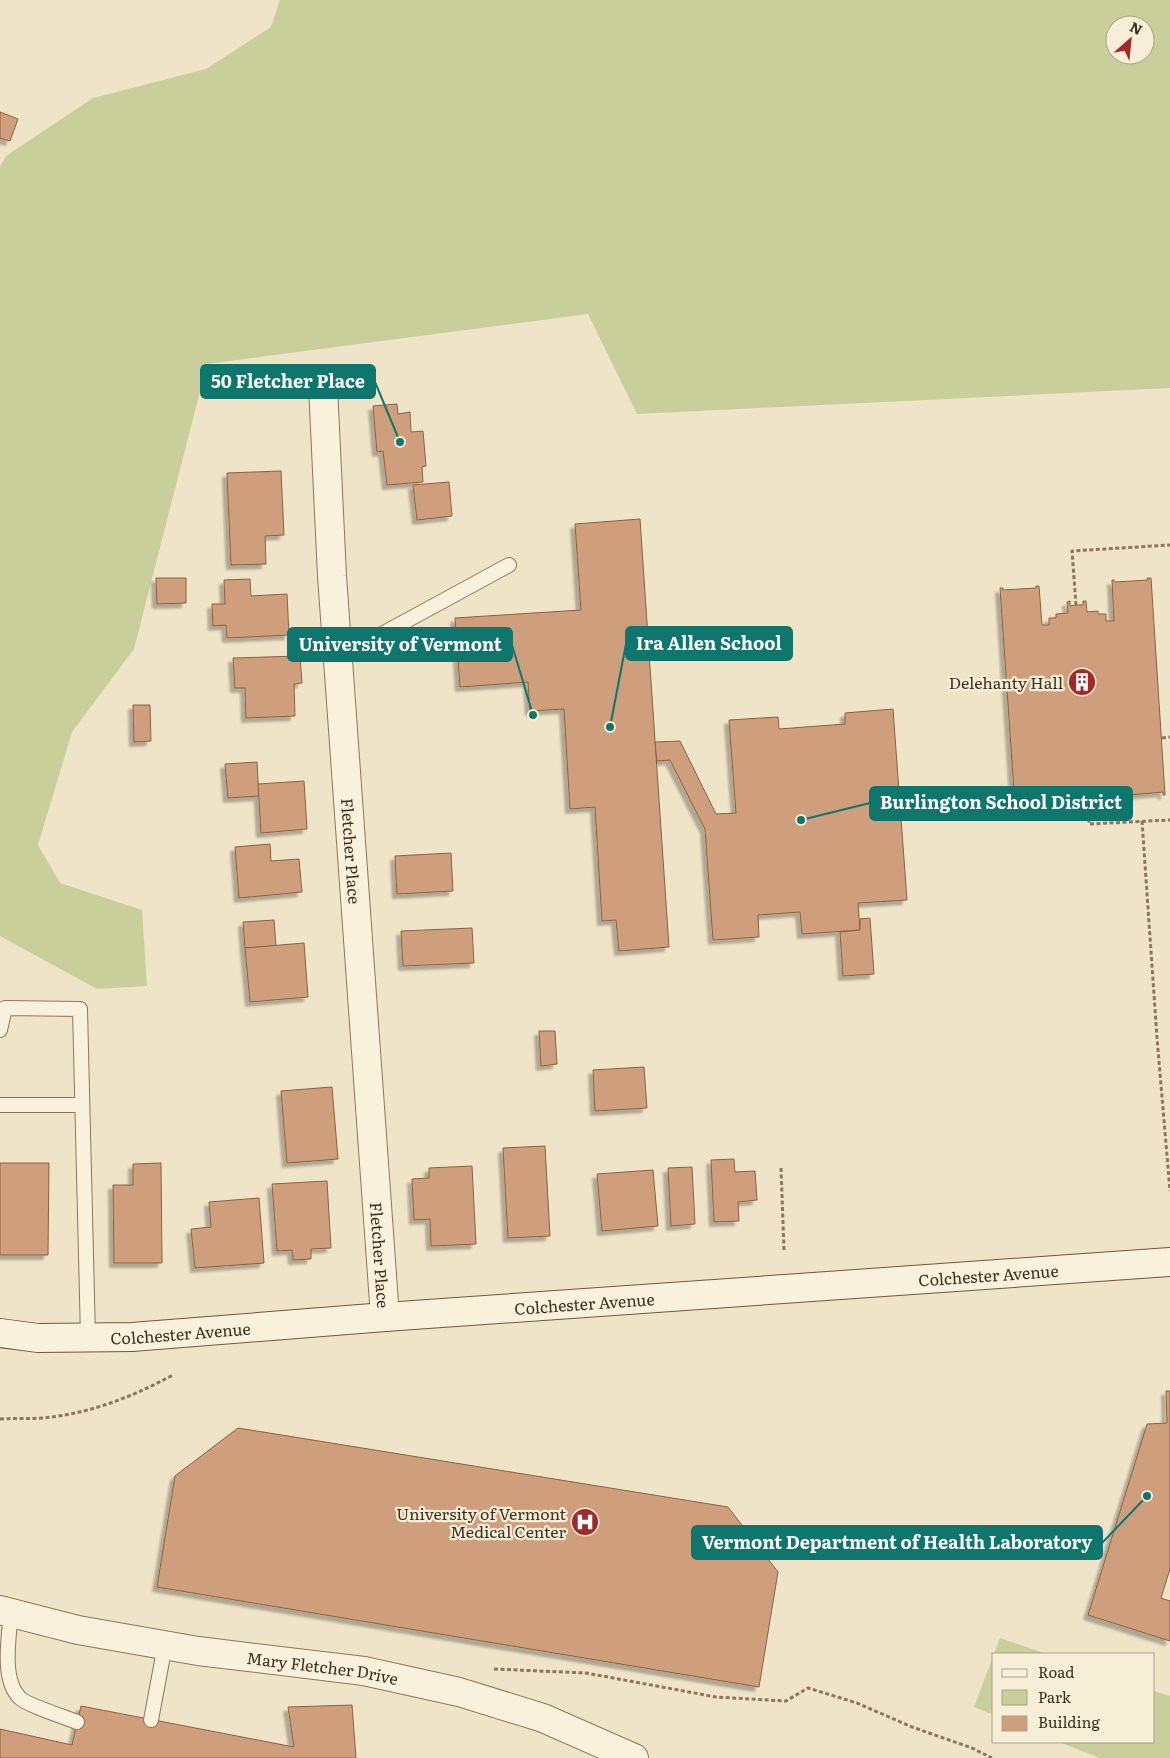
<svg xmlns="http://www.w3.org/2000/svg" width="1170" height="1758" viewBox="0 0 1170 1758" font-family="Literata,serif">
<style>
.green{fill:#c9cf9b;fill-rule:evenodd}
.building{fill:#cf9f7d;stroke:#8d5f41;filter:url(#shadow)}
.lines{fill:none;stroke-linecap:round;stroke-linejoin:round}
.lane-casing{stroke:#8d765c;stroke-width:16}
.street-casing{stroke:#8d765c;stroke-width:30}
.secondary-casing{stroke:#6f573f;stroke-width:30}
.path{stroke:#8d765c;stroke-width:3;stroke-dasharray:4 2.5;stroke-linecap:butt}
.lane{stroke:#faf1dc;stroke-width:14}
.street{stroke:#faf1dc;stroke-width:28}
.secondary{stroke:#faf1dc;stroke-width:28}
.labels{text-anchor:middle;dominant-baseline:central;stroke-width:4.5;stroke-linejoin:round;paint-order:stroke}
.poi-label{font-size:16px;fill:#3d2e20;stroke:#f7eed8;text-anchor:end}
.street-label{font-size:16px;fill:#3d2e20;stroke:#f7eed8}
.leader{fill:none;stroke:#0f766e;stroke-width:2}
.callout-dot{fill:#0f766e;stroke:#f7eed8;stroke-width:2}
.callout{fill:#0f766e;stroke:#0f766e;stroke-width:2}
.callout-label{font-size:18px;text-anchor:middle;font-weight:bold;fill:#fff}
</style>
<defs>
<filter id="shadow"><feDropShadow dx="-4.5" dy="4.5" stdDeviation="1" flood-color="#0004"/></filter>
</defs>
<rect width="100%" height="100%" fill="#f0e4c8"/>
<!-- green -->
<g class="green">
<path d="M280,0h890v388l-533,26 -49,-100 -381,50 -73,285 -62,83 -34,113 22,38 82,27 5,76 -50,3 -97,-53v-770l6,-10 87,-58 113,-29 65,-42zM1115,25h30v30h-30z"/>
<polygon points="1000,1638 1047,1654 994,1654"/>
<polygon points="994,1654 994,1715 974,1707"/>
<polygon points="1154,1691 1170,1696 1170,1758 1100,1758 1059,1742 1154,1742"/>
</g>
<!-- building -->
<g class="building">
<polygon points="0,112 18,119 10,141 0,138"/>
<polygon points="397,404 398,414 410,412 411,432 423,431 426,466 422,467 423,482 387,485 383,451 377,452 373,406"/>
<polygon points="281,471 284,535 265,536 266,564 231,565 227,473"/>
<polygon points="449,482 452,516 417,520 413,485"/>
<polygon points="640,519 669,947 619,951 616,920 602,921 595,807 570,809 564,709 530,711 528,682 460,687 455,618 581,610 575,524"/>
<polygon points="156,578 186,578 186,603 157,604"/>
<polygon points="1147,578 1151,578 1165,795 1163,795 1163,792 1129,795 1130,797 1127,798 1127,796 1051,803 1051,800 1018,803 1018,806 1015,805 1000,588 1003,588 1003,590 1036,588 1036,586 1039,586 1042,625 1049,625 1049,618 1056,618 1056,614 1068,613 1067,602 1070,601 1070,606 1076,605 1083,605 1083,601 1086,601 1087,612 1098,611 1098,614 1106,614 1106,621 1114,621 1112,580 1114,580 1115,582 1148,580"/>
<polygon points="250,579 251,596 287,594 289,635 227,638 226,625 213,626 212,604 225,604 224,580"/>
<polygon points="300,656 302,683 294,684 295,716 246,718 245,688 235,688 233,658"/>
<polygon points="133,705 150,705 151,741 134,742"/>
<polygon points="893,709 907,900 858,903 860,930 802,934 800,912 758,915 759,937 713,940 705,829 670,760 657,761 655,742 680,741 716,814 736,813 729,720 778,717 779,729 845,724 845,713"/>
<polygon points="257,762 259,796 228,798 225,764"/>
<polygon points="304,781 307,829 261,833 258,784"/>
<polygon points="270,844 271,861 299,859 302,892 239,898 235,847"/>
<polygon points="451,853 453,891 397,894 395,856"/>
<polygon points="870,918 874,974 843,976 840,932 860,930 860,919"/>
<polygon points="274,920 276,946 245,948 243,922"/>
<polygon points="472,928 474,963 403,966 401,931"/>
<polygon points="304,943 308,997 250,1002 245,948"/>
<polygon points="539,1031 555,1031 557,1064 541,1066"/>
<polygon points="644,1067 647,1108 595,1111 593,1070"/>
<polygon points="332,1087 338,1159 287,1163 281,1091"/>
<polygon points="545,1146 550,1236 508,1238 503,1148"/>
<polygon points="734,1159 735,1172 755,1171 757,1200 738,1202 739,1221 714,1222 711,1160"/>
<polygon points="0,1163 49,1163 48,1255 0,1255"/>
<polygon points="161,1163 162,1263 114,1263 113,1185 133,1185 133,1164"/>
<polygon points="472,1166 476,1244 431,1246 430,1219 414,1220 412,1179 429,1178 429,1168"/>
<polygon points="692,1167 695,1224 671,1226 668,1168"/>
<polygon points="653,1170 658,1226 602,1231 597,1174"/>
<polygon points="327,1181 331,1248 311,1249 311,1259 293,1260 292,1250 277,1251 272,1184"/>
<polygon points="259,1198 264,1263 195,1268 191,1229 211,1227 209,1202"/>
<polygon points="1166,1391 1170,1391 1170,1569 1161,1598 1170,1601 1170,1641 1088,1615 1147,1424 1167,1423"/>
<polygon points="238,1428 728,1507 778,1572 759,1687 157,1587 175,1476"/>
<polygon points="352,1705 356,1758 0,1758 0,1729 72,1745 81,1706 294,1747 288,1707"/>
</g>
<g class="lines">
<defs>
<g id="lane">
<polyline points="338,658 509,565"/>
<polyline points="0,1030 5,1008 80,1009 88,1337"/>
<polyline points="0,1105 82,1105"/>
<path d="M11,1612c-2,25 -10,68 9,86 5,6 47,20 57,24"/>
<polyline points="151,1720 165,1645"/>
</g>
<g id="street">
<path id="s1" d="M323,386l9,190 53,741"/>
<path id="s2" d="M0,1610l78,20 120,21 166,20 95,21 84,26 91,40"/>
</g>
<g id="secondary">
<path id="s3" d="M0,1333l38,5 94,-1 253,-20 785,-55"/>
</g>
</defs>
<!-- lane casing -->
<use href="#lane" class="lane-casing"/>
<!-- street casing -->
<use href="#street" class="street-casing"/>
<!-- secondary casing -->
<use href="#secondary" class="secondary-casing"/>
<!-- path -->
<g class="path">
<polyline points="1076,605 1072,551 1170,545"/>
<polyline points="1162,738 1170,737"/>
<polyline points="1089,799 1089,824 1170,820"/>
<polyline points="1142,821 1157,1038 1170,1191"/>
<polyline points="781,1168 784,1250"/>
<path d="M0,1419c14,-1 28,0 42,-1 47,-4 90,-21 131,-43"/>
<polyline points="494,1669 586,1673 716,1697 786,1701 808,1688 857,1703 912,1727 972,1748 992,1758"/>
</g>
<!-- lane -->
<use href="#lane" class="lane"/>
<!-- street -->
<use href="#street" class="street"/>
<!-- secondary -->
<use href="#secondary" class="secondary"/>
</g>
<!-- icons -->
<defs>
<symbol id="building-disc" viewBox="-11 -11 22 22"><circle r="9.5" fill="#9e2a2b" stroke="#f7eed8"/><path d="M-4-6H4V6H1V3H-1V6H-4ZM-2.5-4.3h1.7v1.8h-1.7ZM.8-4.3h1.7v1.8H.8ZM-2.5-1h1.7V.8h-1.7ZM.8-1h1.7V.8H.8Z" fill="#fff"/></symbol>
<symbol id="hospital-disc" viewBox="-11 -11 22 22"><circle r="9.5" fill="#9e2a2b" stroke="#f7eed8"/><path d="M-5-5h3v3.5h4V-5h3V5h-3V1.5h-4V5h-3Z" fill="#fff"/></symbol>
</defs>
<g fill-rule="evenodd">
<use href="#building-disc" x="1066" y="666" width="32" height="32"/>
<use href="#hospital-disc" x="569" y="1506" width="32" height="32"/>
</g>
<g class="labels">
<!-- poi labels -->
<g class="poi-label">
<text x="1063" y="682">Delehanty Hall</text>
<text x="566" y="1513">University of Vermont<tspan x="566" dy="18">Medical Center</tspan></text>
</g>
<!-- street labels -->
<g class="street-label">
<text stroke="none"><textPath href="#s1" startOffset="466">Fletcher Place</textPath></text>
<text stroke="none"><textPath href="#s1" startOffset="871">Fletcher Place</textPath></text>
<text stroke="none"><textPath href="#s3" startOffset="991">Colchester Avenue</textPath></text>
<text stroke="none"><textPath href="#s3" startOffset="586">Colchester Avenue</textPath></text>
<text stroke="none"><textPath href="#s3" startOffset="181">Colchester Avenue</textPath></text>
<text stroke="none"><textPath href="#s2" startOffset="328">Mary Fletcher Drive</textPath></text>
</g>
</g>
<!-- callouts -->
<path class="leader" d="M400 442L375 382M610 727L626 644M533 715L512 645M801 820L870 803M1147 1496L1102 1543"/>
<g class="callout-dot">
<circle cx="400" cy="442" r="5"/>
<circle cx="610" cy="727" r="5"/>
<circle cx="533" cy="715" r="5"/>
<circle cx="801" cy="820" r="5"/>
<circle cx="1147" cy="1496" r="5"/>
</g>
<g class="callout">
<rect x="201" y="365" width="174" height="33" rx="5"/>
<rect x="626" y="627" width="166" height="33" rx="5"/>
<rect x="288" y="628" width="224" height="33" rx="5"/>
<rect x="870" y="787" width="262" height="33" rx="5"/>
<rect x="692" y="1526" width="410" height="33" rx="5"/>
</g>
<g class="callout-label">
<text x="288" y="388">50 Fletcher Place</text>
<text x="709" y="650">Ira Allen School</text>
<text x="400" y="651">University of Vermont</text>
<text x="1001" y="809">Burlington School District</text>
<text x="897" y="1549">Vermont Department of Health Laboratory</text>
</g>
<!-- legend -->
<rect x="992" y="1653" width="162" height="90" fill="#f7eed8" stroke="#ada18e"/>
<rect x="1002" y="1669" width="25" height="8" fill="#faf1dc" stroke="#ada18e"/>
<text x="1038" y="1678" font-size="15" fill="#3d2e20">Road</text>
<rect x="1002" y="1690" width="25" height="15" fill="#c9cf9b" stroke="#ada18e"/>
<text x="1038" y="1703" font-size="15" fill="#3d2e20">Park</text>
<rect x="1002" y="1716" width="25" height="15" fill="#cf9f7d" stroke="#ada18e"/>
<text x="1038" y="1728" font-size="15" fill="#3d2e20">Building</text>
<!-- north arrow -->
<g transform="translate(1130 40) rotate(27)"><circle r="24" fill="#f7eed8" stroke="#ada18e"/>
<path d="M0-4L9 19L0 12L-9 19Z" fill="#9e2a2b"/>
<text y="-8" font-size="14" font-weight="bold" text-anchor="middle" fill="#3d2e20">N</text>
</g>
</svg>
